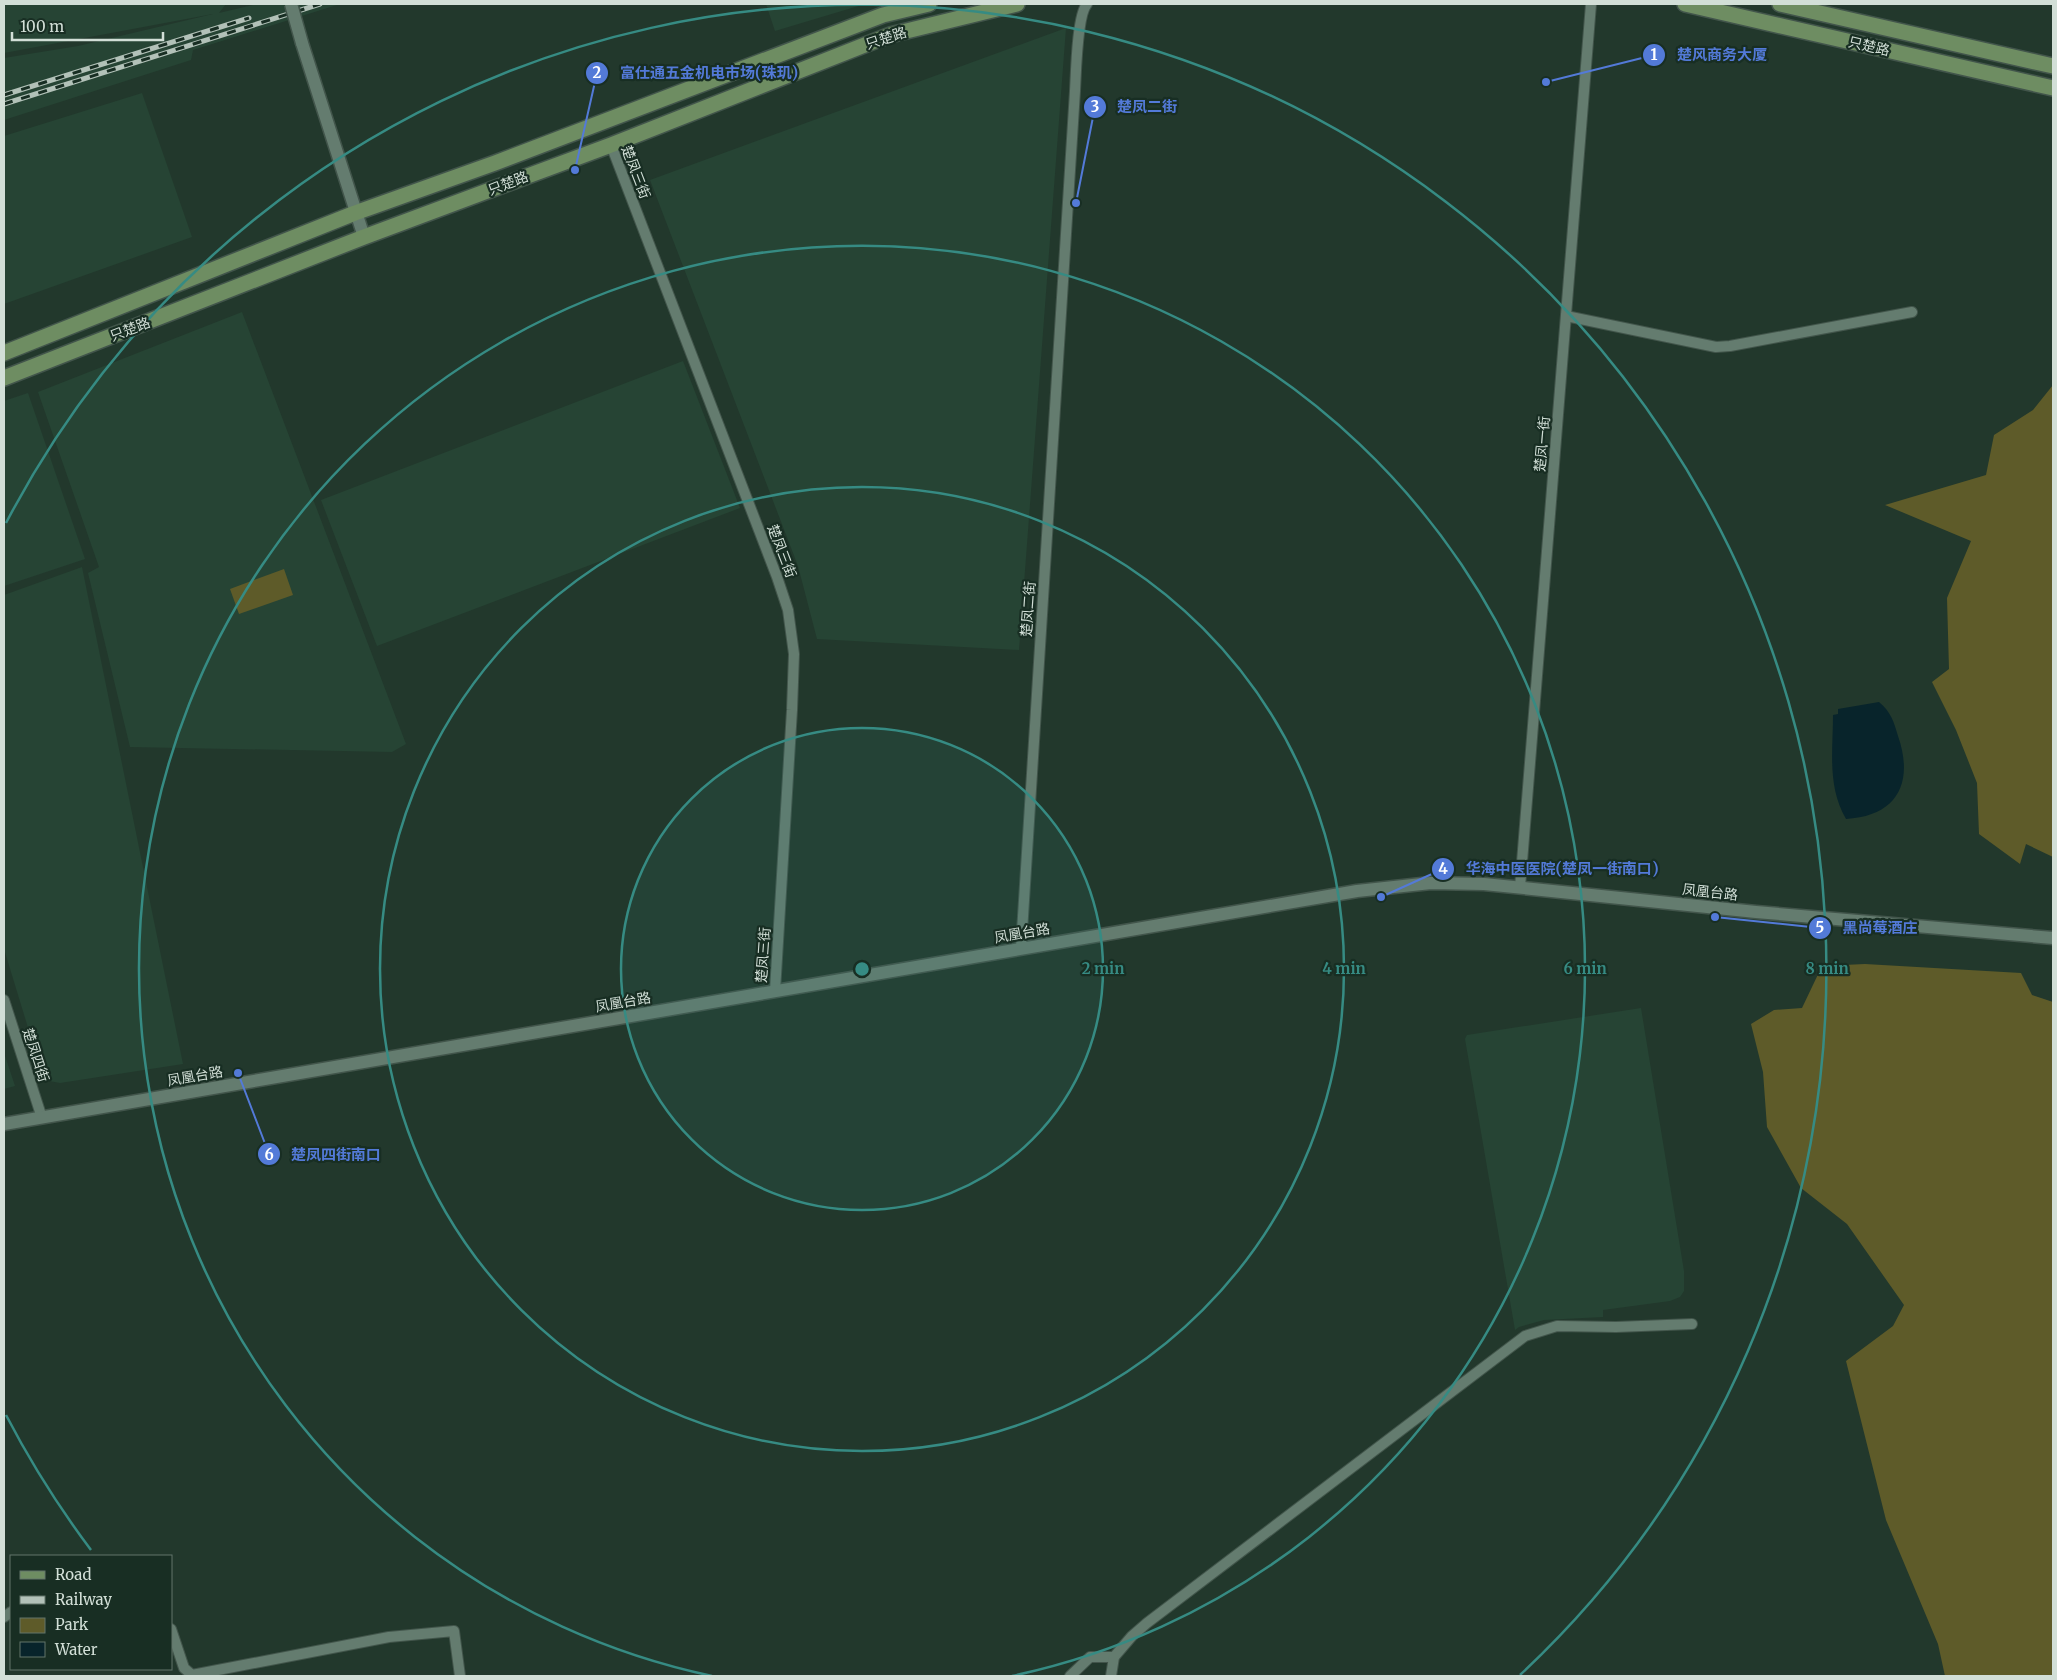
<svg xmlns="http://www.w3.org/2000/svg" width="2057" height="1680" viewBox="0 0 2057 1680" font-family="Merriweather,'Noto Sans SC',serif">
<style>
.built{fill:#264434}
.green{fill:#5e5b29}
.water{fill:#08242b}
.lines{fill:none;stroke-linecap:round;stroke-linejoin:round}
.minor-casing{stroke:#42554b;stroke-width:12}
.tertiary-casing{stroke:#42554b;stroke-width:15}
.primary-casing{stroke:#42554b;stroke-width:18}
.minor{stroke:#647c6f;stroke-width:10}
.tertiary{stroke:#647c6f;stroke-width:12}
.primary{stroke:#6e8d62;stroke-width:15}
.rail-casing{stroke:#b2c1b8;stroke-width:5}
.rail{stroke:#182e23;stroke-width:3;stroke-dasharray:9;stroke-linecap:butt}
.tertiary-bridge-casing{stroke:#42554b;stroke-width:15;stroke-linecap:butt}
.tertiary-bridge{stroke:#647c6f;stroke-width:12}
.ring{fill:none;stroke:#368b83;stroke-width:2.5}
.labels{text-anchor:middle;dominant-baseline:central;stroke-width:4.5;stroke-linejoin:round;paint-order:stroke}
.street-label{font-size:14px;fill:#d2dfd7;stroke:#182e23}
.centre{fill:#368b83;stroke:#182e23;stroke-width:2.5}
.ring-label{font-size:15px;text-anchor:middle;font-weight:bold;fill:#368b83;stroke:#182e23;stroke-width:4.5;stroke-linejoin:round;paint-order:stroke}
.leader{fill:none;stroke:#537ad8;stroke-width:2}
.callout-dot{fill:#537ad8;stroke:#182e23;stroke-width:2}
.mark-label{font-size:15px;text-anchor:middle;font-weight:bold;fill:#fff}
.callout-label{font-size:15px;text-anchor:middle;font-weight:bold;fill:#537ad8;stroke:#182e23;stroke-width:4.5;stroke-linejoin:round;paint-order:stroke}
</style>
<rect width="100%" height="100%" fill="#22382c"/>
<!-- built -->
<g class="built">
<polygon points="4,4 226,4 219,13 257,4 340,4 193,50 191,60 4,120 4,58 78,46 213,14 4,53"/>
<polygon points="766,4 865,4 775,31"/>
<polygon points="1066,28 1019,650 817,639 798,566 650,180"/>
<polygon points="142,93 192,237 4,304 4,136"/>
<polygon points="242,312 406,744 392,752 130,747 88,573 99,567 38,392"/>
<polygon points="683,361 740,508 377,646 321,500"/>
<polygon points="28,393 85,559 4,586 4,401"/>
<polygon points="82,567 183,1064 60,1083 44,1080 4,949 4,595"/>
<polygon points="1641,1008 1684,1271 1684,1291 1680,1297 1670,1301 1603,1310 1603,1317 1544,1320 1519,1327 1515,1330 1465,1039 1467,1035"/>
<polygon points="4,1053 15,1086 4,1089"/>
</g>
<!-- green -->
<g class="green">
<polygon points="2053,385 2053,857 2026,844 2020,864 1979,834 1977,783 1956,730 1932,682 1949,669 1947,598 1971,541 1885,505 1986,475 1994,435 2033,410"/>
<polygon points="284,569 293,595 239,614 230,589"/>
<polygon points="1865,964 2021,973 2032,995 2053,1002 2053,1676 1945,1676 1938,1644 1886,1520 1846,1361 1893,1326 1904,1305 1847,1224 1801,1188 1767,1127 1763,1072 1751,1024 1774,1010 1802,1008 1822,966"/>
</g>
<!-- water -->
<path class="water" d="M1879,702c12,10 15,20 19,34 16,46 0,80 -52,83 -19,-33 -13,-68 -13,-104l5,-1v-5z"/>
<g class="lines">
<defs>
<g id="minor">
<polyline points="611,145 777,577 788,610 794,654 792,710 775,991"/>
<polyline points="1566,316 1716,347 1730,346 1912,312"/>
<polyline points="1520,887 1591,4"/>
<path d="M1021,948l54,-857c1,-17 2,-76 12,-87"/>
<polyline points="4,1000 42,1118"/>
<polyline points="4,1617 11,1612"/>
<polyline points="171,1629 184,1668 192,1675 389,1637 454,1631 460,1676"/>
<polyline points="1070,1676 1090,1657 1114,1657"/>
<polyline points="1111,1676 1114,1657 1132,1636 1147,1623 1525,1336 1557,1326 1616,1327 1692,1324"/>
</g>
<g id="tertiary">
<polyline points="302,43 364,237"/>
<polyline points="4,1124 1357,891 1431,883 1484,884 1756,912 2053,938"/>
</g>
<g id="primary">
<polyline points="1685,4 2053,88"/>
<polyline points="1780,4 2053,66"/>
<polyline points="4,353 355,213 495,163 883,15 929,4"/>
<polyline points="4,378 364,237 611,145 890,35 1017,4"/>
</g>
</defs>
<!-- minor casing -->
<use href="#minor" class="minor-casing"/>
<!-- tertiary casing -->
<use href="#tertiary" class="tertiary-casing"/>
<!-- primary casing -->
<use href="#primary" class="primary-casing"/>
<!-- minor -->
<use href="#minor" class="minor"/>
<!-- tertiary -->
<use href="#tertiary" class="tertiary"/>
<!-- primary -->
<use href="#primary" class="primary"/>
<defs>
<g id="rail">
<polyline points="4,95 249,18"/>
<polyline points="4,104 320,4"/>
</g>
</defs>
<!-- rail casing -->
<use href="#rail" class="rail-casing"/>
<!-- rail -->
<use href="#rail" class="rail"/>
<defs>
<polyline id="tertiary-bridge" points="291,4 302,43"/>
</defs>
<!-- tertiary-bridge casing -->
<use href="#tertiary-bridge" class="tertiary-bridge-casing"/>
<!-- tertiary-bridge -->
<use href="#tertiary-bridge" class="tertiary-bridge"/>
</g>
<!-- distance rings -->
<circle cx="862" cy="969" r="241" fill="#368b83" fill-opacity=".12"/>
<g class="ring">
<circle cx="862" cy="969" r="241"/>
<circle cx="862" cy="969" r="482"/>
<path d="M712 1676A723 723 0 1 1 1012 1676"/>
<path d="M91 1550A965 965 0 0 1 6 1415M6 523A965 965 0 1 1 1520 1675"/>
</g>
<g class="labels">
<!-- street labels -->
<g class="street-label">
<text transform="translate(886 38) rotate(-18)">只楚路</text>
<text transform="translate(1869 46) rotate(13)">只楚路</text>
<text transform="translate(636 172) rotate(69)">楚凤三街</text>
<text transform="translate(508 183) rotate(-21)">只楚路</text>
<text transform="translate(130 329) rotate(-21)">只楚路</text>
<text transform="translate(1542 444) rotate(-85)">楚凤一街</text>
<text transform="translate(782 551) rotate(69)">楚凤三街</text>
<text transform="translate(1028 609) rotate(-86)">楚凤二街</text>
<text transform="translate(1710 892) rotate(6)">凤凰台路</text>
<text transform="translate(1022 933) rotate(-10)">凤凰台路</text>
<text transform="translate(763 955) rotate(-86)">楚凤三街</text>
<text transform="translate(623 1002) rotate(-10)">凤凰台路</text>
<text transform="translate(36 1055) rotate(72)">楚凤四街</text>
<text transform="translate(195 1076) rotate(-10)">凤凰台路</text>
</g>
</g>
<circle cx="862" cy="969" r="8" class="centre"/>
<g class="ring-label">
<text x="1103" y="974">2 min</text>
<text x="1344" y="974">4 min</text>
<text x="1585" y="974">6 min</text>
<text x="1827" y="974">8 min</text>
</g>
<!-- callouts -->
<path class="leader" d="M1546 82L1654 55M575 170L597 73M1076 203L1095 107M1381 897L1443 869M1715 917L1820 928M238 1073L269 1154"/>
<g class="callout-dot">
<circle cx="1546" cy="82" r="5"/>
<circle cx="575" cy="170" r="5"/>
<circle cx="1076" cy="203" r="5"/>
<circle cx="1381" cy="897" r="5"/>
<circle cx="1715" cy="917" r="5"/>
<circle cx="238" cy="1073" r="5"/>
<circle cx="1654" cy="55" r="12"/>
<circle cx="597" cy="73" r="12"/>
<circle cx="1095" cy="107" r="12"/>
<circle cx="1443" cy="869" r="12"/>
<circle cx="1820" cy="928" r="12"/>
<circle cx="269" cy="1154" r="12"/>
</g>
<g class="mark-label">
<text x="1654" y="60">1</text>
<text x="597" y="78">2</text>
<text x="1095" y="112">3</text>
<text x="1443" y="874">4</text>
<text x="1820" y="933">5</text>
<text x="269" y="1160">6</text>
</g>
<g class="callout-label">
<text x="1722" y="60">楚风商务大厦</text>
<text x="709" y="78">富仕通五金机电市场(珠玑)</text>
<text x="1147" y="112">楚凤二街</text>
<text x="1562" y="874">华海中医医院(楚凤一街南口)</text>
<text x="1880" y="933">黑尚莓酒庄</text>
<text x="336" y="1160">楚凤四街南口</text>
</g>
<!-- border -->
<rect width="2057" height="1680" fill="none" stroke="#d2dfd7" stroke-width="10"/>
<!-- legend -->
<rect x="10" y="1555" width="162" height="115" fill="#182e23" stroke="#62756b"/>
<rect x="20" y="1571" width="25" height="8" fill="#6e8d62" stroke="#62756b"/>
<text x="55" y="1580" font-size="15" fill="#d2dfd7">Road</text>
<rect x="20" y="1596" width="25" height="8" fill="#b2c1b8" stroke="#62756b"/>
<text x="55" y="1605" font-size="15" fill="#d2dfd7">Railway</text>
<rect x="20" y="1618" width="25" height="15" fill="#5e5b29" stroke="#62756b"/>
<text x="55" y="1630" font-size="15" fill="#d2dfd7">Park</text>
<rect x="20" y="1642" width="25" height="15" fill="#08242b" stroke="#62756b"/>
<text x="55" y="1655" font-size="15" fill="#d2dfd7">Water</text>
<!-- scale -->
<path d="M12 32v8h151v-8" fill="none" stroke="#d2dfd7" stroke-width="2.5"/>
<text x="20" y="32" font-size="15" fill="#d2dfd7" stroke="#182e23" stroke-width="4" paint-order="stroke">100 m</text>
</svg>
